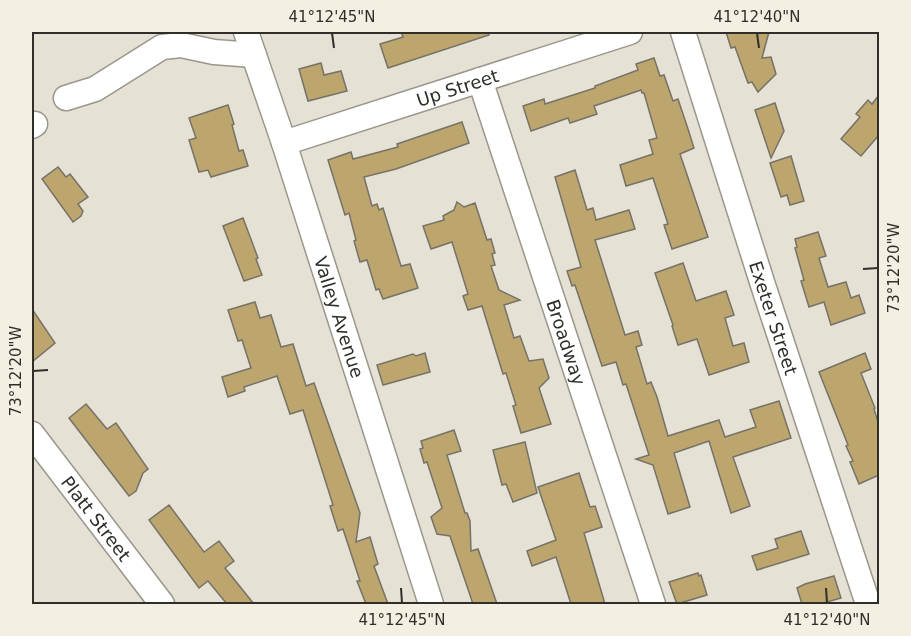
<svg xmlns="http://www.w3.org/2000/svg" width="911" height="636" viewBox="0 0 911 636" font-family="'DejaVu Sans',sans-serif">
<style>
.building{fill:#bca66d;stroke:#767267;stroke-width:1.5}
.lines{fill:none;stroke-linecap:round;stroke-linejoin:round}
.minor-casing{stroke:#9b968b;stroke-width:27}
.minor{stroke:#fff;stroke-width:24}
.ticks{fill:none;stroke:#2f2e29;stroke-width:2}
.labels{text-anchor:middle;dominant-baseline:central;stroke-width:4.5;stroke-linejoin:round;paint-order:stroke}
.street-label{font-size:18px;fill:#2f2e29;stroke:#f3efe2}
.neatline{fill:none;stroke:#2f2e29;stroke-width:2}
.ticks-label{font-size:15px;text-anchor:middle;fill:#2f2e29}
</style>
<rect width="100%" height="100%" fill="#e6e1d5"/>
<!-- building -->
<g class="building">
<polygon points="401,32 489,32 489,35 388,68 380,44 403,37"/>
<polygon points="726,32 769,32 762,58 771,57 776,74 758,92 752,82 748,83 735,47 731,48"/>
<polygon points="654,58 660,76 664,75 673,101 678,99 688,129 694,148 680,154 708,237 672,249 664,225 668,224 653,178 626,186 620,165 653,154 649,140 657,138 644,93 642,93 641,90 594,106 597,114 570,123 568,118 531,131 523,106 544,99 545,104 595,88 595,86 638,70 636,64"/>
<polygon points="321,63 324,75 341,71 347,91 308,101 299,69"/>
<polygon points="879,95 879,135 861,156 841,139 860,117 856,114 868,100 872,104"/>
<polygon points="775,103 784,131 771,158 755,110"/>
<polygon points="228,105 234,124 232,125 239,151 243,150 248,166 211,177 208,170 199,172 189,140 196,138 189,118"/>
<polygon points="462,122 469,143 396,169 364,177 372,206 377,204 379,210 383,208 401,266 410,264 418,288 383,299 379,289 376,290 367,260 360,262 354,241 356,240 349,213 345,215 328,160 351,152 353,159 398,147 397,144"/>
<polygon points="791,156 804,201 790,205 787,195 781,197 770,163"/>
<polygon points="58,167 66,177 70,174 88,197 78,204 83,211 81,216 73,222 42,179"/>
<polygon points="575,170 587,210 593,208 596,220 629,210 635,229 595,240 625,335 638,331 642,345 636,347 647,384 651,382 657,397 668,436 719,420 725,437 756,427 750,410 779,401 791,438 733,457 750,506 731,513 709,441 674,453 690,507 668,514 653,465 636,459 649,455 626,384 623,385 616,362 602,366 575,285 572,286 567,271 581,267 555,177"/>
<polygon points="457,202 464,207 475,203 487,240 491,239 495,253 492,254 495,265 491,266 499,290 520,300 504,305 514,338 520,336 529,361 543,359 549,378 539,388 551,424 521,433 513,406 516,405 506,373 503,374 482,306 468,310 463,296 468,294 452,242 431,249 423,226 444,220 443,216 454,210"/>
<polygon points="243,218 258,258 256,259 262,275 244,281 223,226"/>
<polygon points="818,232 826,256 819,258 828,287 846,282 851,298 859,295 865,313 831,325 824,302 809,307 801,281 804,280 795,248 797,247 795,239"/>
<polygon points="683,263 696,301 726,291 734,315 725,318 733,346 744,343 749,362 709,375 697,339 678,345 672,326 673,325 655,273"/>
<polygon points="255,302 260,318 271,315 281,347 293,344 306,386 314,383 360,513 356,542 370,537 378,564 374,566 388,604 366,604 357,581 360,581 343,529 338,531 330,506 333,505 303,410 290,414 277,376 244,387 245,391 228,397 222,377 251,368 242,340 238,341 228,310"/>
<polygon points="32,309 55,343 32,362"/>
<polygon points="425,353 430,372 383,385 377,365 413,354 416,356"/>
<polygon points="865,353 871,369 861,373 875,408 874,409 879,425 879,475 859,484 850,462 853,461 846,446 848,445 819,372"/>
<polygon points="86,404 107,429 116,423 148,469 143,473 136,491 129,496 69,418"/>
<polygon points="454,430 461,451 447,455 465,513 467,513 470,521 471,551 478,549 497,604 473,604 450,536 437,534 431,517 442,508 427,462 424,463 420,449 423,448 421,441"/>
<polygon points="525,442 537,493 513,502 506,484 502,485 493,450"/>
<polygon points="579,473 590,507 595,506 602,527 584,533 605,604 571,604 556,557 532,566 527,551 556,540 538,487"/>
<polygon points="169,505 204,552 219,541 234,561 225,568 254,604 227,604 208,581 199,588 149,520"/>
<polygon points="801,531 809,554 757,570 752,556 778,548 775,539"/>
<polygon points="698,573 699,576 701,575 707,595 677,604 669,582"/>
<polygon points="834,576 841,598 820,604 802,604 797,588 805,584"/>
</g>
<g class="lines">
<defs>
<g id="minor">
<path id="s1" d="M246,32l38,111 147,461"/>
<path id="s2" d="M683,32l79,250 106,322"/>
<path id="s3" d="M480,80l173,524"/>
<polyline points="66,98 95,89 162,47 181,45 214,52 254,55"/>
<polyline points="32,126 35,124"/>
<path id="s4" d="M284,143l346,-111"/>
<path id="s5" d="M32,434l130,170"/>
</g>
</defs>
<!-- minor casing -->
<use href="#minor" class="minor-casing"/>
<!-- minor -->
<use href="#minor" class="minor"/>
</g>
<!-- ticks -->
<path class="ticks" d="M332,33l2,15M757,33l2,15M863,269l15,-1M33,371l15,-1M401,588l1,15M826,588l1,15"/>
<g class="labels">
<!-- street labels -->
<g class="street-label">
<text stroke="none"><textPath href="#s4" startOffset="182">Up Street</textPath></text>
<text stroke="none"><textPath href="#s1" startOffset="300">Valley Avenue</textPath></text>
<text stroke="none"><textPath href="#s2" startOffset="300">Exeter Street</textPath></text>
<text stroke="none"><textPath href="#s3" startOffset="276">Broadway</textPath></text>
<text stroke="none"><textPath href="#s5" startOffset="106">Platt Street</textPath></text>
</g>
</g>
<!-- border -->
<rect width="911" height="636" fill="none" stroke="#f3efe2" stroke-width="66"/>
<rect x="33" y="33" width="845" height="570" class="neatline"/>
<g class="ticks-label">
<text x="332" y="22">41°12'45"N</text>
<text x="757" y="22">41°12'40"N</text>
<text transform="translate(894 268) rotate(-90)" y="5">73°12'20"W</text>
<text transform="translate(16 371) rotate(-90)" y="5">73°12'20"W</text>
<text x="402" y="625">41°12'45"N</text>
<text x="827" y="625">41°12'40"N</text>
</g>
</svg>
